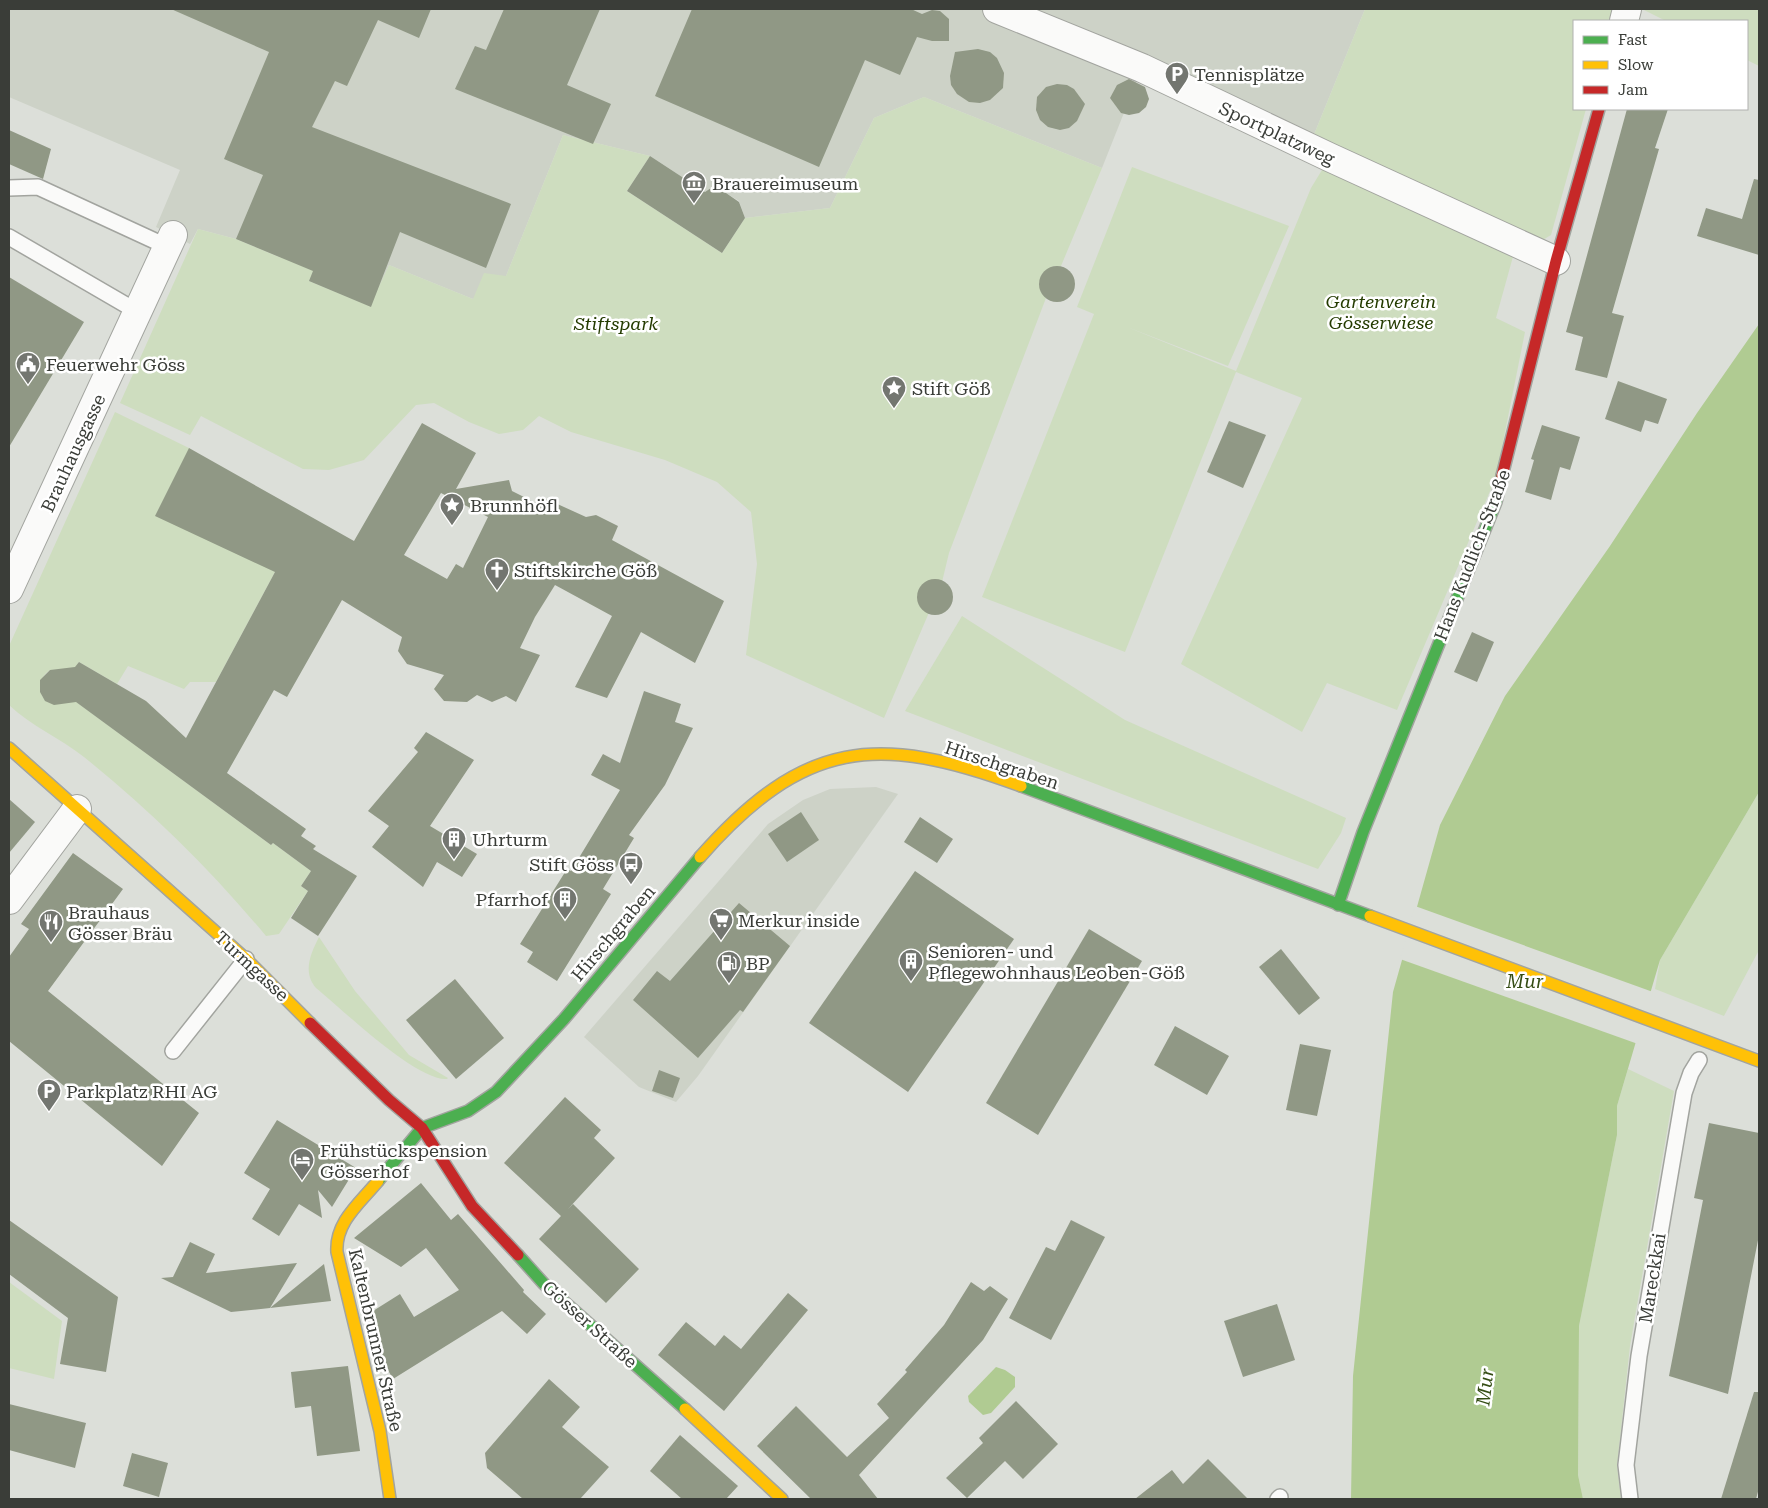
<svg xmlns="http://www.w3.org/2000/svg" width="1768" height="1508" viewBox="0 0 1768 1508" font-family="'Roboto Serif',serif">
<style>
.built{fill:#cdd2c7}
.green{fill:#ceddbf}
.water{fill:#b0cb92}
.pier{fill:#dcdfd9}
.building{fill:#909885;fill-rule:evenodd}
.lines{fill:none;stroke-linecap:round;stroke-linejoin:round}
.lane-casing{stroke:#a2a49f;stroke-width:18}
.street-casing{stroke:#a2a49f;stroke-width:30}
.fast-casing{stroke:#a2a49f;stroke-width:14}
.slow-casing{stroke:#a2a49f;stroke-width:14}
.jam-casing{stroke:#a2a49f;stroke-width:14}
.lane{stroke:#fafaf9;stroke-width:15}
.street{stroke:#fafaf9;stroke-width:28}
.fast{stroke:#4caf50;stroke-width:11}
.slow{stroke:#ffc107;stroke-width:11}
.jam{stroke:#c62828;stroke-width:11}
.labels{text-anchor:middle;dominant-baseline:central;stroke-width:5;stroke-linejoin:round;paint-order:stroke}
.poi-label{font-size:18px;fill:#3a3d38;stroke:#fff;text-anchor:start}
.street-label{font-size:18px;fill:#3a3d38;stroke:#fff}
.park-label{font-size:18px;font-style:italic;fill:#243b00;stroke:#fff}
.water-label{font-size:19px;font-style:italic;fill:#354d15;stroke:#fff}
</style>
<rect width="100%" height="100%" fill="#dcdfd9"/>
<!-- built -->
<g class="built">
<polygon points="9,9 1365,9 1313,137 1145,60 1102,168 924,97 874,118 830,208 745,218 739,201 726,193 711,188 705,192 650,156 563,135 506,276 473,299 389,265 371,307 309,281 307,264 279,257 236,239 198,229 190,244 156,227 180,170 9,97"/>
<polygon points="876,787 898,794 698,1076 676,1102 639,1087 584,1037 768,824 803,800 830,789"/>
</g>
<!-- green -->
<g class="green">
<polygon points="1365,9 1614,9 1610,21 1574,21 1574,109 1586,109 1551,235 1541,241 1313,137"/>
<polygon points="1642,9 1759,9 1759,66 1747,60 1747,21 1666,21"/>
<polygon points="924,97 1102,168 1061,266 1054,266 1042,274 1039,285 1046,298 949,553 942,582 884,718 746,655 757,564 751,512 717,482 665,460 571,432 539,416 523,430 499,434 469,422 434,403 416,405 364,460 329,470 303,469 201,416 190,435 120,403 198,229 236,239 279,257 315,267 309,281 370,306 389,265 473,299 484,273 506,276 563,135 650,156 627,191 722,253 745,218 830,208 874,118"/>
<polygon points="1325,165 1514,253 1496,318 1525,332 1496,477 1397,710 1327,683 1302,732 1181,664 1302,398 1236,372 1125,652 982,597 1094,314 1077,307 1132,167 1289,226 1228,366 1127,327 1236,371 1311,188"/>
<path d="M115,412l74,36 86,124 -59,110h-26l-6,7 -56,-23 -11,18 -38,-22 -8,13 -21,-5c-23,17 -2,47 21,28l200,147 2,-2 38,28 -10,15 7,5 -29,43 -13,2c-55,-66 -116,-126 -182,-179 -24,-19 -53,-31 -75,-52v-59z"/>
<polygon points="962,616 1125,720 1346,818 1341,833 1318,869 905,711"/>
<polygon points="1759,792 1759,950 1724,1016 1655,989 1660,960"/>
<path d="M319,937l36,54 54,64 39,23 -1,1c-31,2 -105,-70 -131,-91 -14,-16 -5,-35 3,-51z"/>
<polygon points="1628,1069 1674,1091 1630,1346 1617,1466 1621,1499 1583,1499 1578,1475 1579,1326 1617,1135 1617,1106"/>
<polygon points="9,1282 62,1321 54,1379 9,1368"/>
</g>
<!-- water -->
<g class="water">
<polygon points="1759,324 1759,792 1660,960 1617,1106 1617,1135 1579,1326 1578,1475 1583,1499 1351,1499 1353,1376 1393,992 1440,825 1505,696 1610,546 1697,413"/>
<polygon points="996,1367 1005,1370 1015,1377 1015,1387 991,1413 983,1415 969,1402 968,1396"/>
</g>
<!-- pier -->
<polygon class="pier" points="1415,906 1653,992 1638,1044 1400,959"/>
<!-- building -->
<g class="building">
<polygon points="171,9 431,9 419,38 378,20 347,86 335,81 312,127 511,204 486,268 400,232 371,307 309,281 313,271 236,239 263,175 224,159 269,52"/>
<polygon points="504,9 600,9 567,85 611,104 593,144 455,89 475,46 486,50"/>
<polygon points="692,9 911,9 922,14 932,10 940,11 949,19 949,41 932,41 917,37 900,75 865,60 819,167 655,96"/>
<polygon points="978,49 990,52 997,58 1004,73 1003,88 990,100 980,103 969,102 957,94 951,85 950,76 955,52"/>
<polygon points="1129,79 1145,87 1149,99 1146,107 1139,113 1129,115 1121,113 1110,98 1117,85"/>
<polygon points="1057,84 1067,85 1074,89 1085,104 1077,121 1069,128 1060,130 1048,127 1040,120 1036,110 1037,97 1046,87"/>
<polygon points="1627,109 1668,109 1655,148 1659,149 1612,313 1624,316 1607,378 1575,370 1583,337 1566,332"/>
<polygon points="9,130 51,149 43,179 9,164"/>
<polygon points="650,156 705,192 711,188 726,193 739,202 745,218 722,253 627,191"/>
<polygon points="1754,179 1759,180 1759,255 1697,236 1706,208 1742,219"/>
<circle cx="1057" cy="284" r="18"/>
<polygon points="9,277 84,322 9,447"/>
<polygon points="1618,381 1667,399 1658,424 1645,420 1641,432 1605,419"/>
<polygon points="1229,421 1266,435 1243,488 1207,472"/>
<path d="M422,423l54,30 -20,36 53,-9 3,11 26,13 4,-7 44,20 10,-2 22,11 -6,14 112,61 -29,62 -54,-31 -34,66 -32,-11 37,-71 -57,-31 -20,32 -15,31 20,7 -24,47 -10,-6 -14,6 -15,-7 -10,7 -23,-1 -10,-12 10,-14 -37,-11 -9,-13 4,-14 -60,-37 -55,97 -13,-7 -47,83 79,56 -5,7 15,10 -3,3 44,27 -39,60 -27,-18 17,-27 -7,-5 10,-15 -38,-28 -2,2 -195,-143 -22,3 -9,-4 -5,-9v-12l10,-10 25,-3 4,-5 67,39 40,37 89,-166 -120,-56 34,-68 165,93zM441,493l47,24 -25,51 -7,-4 -9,15 -43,-24z"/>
<polygon points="1542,425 1580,437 1570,470 1560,467 1551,500 1525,492 1534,460 1531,459"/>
<circle cx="935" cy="597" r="18"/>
<polygon points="1472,632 1494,642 1477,682 1454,672"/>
<polygon points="644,691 681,704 675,722 693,728 665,785 629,835 634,838 603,889 611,894 557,981 527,962 533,952 520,944 567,869 571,871 620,790 591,775 603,754 620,763"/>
<polygon points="426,732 474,760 430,826 477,854 462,877 437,862 423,887 372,847 389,826 368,811 418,752 414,748"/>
<polygon points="9,799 35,822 9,853"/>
<polygon points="801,812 819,840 787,862 768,834"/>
<polygon points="920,817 953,839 937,863 904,842"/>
<polygon points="73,853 123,889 48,991 199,1113 162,1166 9,1041 9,957 29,929 21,924"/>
<polygon points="915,871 1014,939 908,1092 809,1023"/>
<polygon points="739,903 790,946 743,1012 740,1010 698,1058 633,1000 657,971 670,981"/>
<polygon points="1089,929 1142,961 1038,1135 986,1103"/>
<polygon points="1281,949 1320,998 1299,1015 1259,967"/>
<polygon points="455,979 504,1038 456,1079 406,1020"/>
<polygon points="1175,1026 1229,1056 1207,1095 1154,1065"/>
<polygon points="1300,1044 1331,1050 1317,1116 1286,1110"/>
<polygon points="659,1070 680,1078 673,1098 652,1091"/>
<polygon points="565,1097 601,1130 594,1138 615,1158 568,1209 573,1204 639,1269 606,1303 539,1239 561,1216 504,1163"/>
<polygon points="277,1120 356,1168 332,1207 318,1190 322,1218 299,1204 279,1236 252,1219 270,1189 244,1173"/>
<polygon points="1709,1123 1759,1133 1759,1235 1728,1394 1669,1376 1703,1200 1694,1198"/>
<polygon points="421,1183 451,1220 458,1214 524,1290 523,1292 546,1314 527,1334 502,1311 393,1379 380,1356 373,1311 400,1294 414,1317 459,1290 426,1248 401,1267 354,1238"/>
<polygon points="9,1220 118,1297 106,1372 60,1364 68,1318 9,1274"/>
<polygon points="1071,1220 1105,1237 1051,1340 1009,1318 1046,1247 1055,1251"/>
<polygon points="190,1242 215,1254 206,1273 297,1263 270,1308 231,1312 161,1278 173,1277"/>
<polygon points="324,1264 331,1301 270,1308"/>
<polygon points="971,1282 984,1291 990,1286 1008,1299 983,1340 859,1475 878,1499 811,1499 757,1446 796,1406 847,1457 889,1418 877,1404 907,1372 905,1370 944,1325"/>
<polygon points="788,1293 808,1310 724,1411 658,1355 686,1322 715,1346 724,1335 741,1349"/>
<polygon points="1277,1304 1295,1360 1243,1377 1224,1321"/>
<polygon points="348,1366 360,1451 317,1456 311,1406 295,1408 291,1372"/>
<polygon points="549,1379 580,1407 562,1427 609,1467 580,1499 523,1499 487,1468 485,1453"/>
<polygon points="1754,1392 1759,1392 1759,1488 1756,1499 1721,1499"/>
<polygon points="1016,1401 1058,1444 1023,1479 1005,1461 967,1498 946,1478 983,1443 979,1438"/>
<polygon points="9,1404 86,1423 75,1468 9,1450"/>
<polygon points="680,1435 738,1486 726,1499 682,1499 650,1471"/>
<polygon points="132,1453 168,1463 159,1497 123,1486"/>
<polygon points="1208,1459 1248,1499 1135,1499 1172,1470 1183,1484"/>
</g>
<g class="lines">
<defs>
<g id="lane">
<polyline points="9,188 38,187 168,247"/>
<polyline points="9,237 138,312"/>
<polyline points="173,1051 246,959"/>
<polyline points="1278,1499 1280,1497"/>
<polyline points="1630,1499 1626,1465 1639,1356 1684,1093 1691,1073 1699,1060"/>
</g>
<g id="street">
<polyline points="997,9 1142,68 1329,157 1556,261"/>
<polyline points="1624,21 1627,9"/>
<polyline points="9,589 173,235"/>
<polyline points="9,900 77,809"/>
</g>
<g id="fast">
<polyline points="1021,786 1370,916"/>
<polyline points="1338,905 1363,832 1496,502 1502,476"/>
<polyline points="422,1128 468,1111 496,1092 564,1019 700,857"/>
<polyline points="378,1181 422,1128"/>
<polyline points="518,1255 544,1284 685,1409"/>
</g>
<g id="slow">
<polyline points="9,748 246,959 310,1023"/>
<path d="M700,857c104,-118 177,-124 321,-71"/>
<polyline points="1370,916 1759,1061"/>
<path d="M378,1181c-18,22 -43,41 -41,71l43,179 10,68"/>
<polyline points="685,1409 782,1499"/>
</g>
<g id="jam">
<polyline points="1502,476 1556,261 1599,109"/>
<polyline points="310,1023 389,1100 422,1128 472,1206 518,1255"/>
</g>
</defs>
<!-- lane casing -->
<use href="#lane" class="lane-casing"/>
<!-- street casing -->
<use href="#street" class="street-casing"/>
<!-- fast casing -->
<use href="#fast" class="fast-casing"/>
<!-- slow casing -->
<use href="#slow" class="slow-casing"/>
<!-- jam casing -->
<use href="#jam" class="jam-casing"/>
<!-- lane -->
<use href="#lane" class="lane"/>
<!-- street -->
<use href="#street" class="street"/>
<!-- fast -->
<use href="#fast" class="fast"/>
<!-- slow -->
<use href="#slow" class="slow"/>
<!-- jam -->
<use href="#jam" class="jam"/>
</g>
<!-- icons -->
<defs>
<symbol id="parking-pin" viewBox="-11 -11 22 30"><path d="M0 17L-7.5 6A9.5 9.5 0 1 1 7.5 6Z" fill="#737670" stroke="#fff"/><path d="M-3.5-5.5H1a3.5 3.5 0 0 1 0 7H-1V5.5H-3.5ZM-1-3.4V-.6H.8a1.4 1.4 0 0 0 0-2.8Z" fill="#fff"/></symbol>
<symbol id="museum-pin" viewBox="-11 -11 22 30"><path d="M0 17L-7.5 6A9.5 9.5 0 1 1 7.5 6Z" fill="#737670" stroke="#fff"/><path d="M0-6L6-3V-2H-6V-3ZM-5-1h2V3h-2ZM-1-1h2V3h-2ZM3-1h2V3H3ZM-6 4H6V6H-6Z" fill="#fff"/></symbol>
<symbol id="civic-pin" viewBox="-11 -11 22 30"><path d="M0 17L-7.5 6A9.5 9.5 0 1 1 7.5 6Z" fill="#737670" stroke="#fff"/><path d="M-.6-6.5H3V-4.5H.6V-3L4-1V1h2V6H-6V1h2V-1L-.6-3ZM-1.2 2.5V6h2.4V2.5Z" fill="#fff"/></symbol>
<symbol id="sight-pin" viewBox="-11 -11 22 30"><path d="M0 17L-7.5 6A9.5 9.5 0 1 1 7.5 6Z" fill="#737670" stroke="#fff"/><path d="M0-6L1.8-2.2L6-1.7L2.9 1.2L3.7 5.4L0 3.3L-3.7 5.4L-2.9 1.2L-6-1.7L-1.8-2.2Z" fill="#fff"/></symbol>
<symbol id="church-pin" viewBox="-11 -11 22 30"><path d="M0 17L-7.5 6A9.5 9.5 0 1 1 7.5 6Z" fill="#737670" stroke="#fff"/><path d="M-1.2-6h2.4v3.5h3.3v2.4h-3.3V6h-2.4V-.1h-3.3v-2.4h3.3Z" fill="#fff"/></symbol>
<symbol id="building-pin" viewBox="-11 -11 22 30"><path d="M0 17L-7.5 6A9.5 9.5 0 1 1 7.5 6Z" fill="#737670" stroke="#fff"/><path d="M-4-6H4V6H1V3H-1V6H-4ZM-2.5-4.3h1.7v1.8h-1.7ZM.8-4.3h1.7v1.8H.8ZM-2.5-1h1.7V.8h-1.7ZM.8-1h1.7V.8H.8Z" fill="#fff"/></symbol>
<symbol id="bus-pin" viewBox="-11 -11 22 30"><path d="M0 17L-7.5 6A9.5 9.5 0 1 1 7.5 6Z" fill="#737670" stroke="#fff"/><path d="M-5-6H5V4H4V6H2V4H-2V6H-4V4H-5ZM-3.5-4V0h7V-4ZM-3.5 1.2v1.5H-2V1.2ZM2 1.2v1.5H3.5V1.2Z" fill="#fff"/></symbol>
<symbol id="supermarket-pin" viewBox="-11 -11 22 30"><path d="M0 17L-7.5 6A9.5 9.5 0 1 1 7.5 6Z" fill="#737670" stroke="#fff"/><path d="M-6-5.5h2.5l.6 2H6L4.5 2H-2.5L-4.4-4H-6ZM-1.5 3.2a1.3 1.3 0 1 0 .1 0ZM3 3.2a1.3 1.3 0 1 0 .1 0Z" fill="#fff"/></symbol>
<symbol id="restaurant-pin" viewBox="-11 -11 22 30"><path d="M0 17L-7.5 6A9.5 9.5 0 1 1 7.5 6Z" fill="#737670" stroke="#fff"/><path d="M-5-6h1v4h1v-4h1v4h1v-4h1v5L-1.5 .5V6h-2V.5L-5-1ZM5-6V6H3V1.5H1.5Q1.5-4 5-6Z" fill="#fff"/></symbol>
<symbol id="fuel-pin" viewBox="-11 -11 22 30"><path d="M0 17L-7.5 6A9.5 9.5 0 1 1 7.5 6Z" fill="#737670" stroke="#fff"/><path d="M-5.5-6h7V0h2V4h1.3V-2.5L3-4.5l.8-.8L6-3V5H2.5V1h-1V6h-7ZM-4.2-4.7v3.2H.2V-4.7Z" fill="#fff"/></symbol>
<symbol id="hotel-pin" viewBox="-11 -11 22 30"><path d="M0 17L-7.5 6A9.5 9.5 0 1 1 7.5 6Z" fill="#737670" stroke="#fff"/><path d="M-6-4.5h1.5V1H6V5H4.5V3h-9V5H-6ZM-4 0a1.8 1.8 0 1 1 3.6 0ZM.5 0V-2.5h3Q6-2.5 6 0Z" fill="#fff"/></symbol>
</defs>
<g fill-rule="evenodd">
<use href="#parking-pin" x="1163" y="60" width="28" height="38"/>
<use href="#museum-pin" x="680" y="169" width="28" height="38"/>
<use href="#civic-pin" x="14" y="350" width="28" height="38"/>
<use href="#sight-pin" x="880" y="374" width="28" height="38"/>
<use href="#sight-pin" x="438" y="491" width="28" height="38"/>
<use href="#church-pin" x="483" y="556" width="28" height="38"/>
<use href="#building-pin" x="440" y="825" width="28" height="38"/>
<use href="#bus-pin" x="617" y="850" width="28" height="38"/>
<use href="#building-pin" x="551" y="885" width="28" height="38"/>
<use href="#supermarket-pin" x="707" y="906" width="28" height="38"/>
<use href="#restaurant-pin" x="37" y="908" width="28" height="38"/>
<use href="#building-pin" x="897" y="947" width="28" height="38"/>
<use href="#fuel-pin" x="715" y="949" width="28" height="38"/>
<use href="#parking-pin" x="35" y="1077" width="28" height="38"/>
<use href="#hotel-pin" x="288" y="1146" width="28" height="38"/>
</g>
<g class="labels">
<!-- poi labels -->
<g class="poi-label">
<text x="1194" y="74">Tennisplätze</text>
<text x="712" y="183">Brauereimuseum</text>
<text x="46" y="364">Feuerwehr Göss</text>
<text x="912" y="388">Stift Göß</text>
<text x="470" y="505">Brunnhöfl</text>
<text x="514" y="570">Stiftskirche Göß</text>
<text x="472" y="839">Uhrturm</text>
<text x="614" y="864" text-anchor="end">Stift Göss</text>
<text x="548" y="899" text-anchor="end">Pfarrhof</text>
<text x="68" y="912">Brauhaus<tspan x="68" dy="21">Gösser Bräu</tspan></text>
<text x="738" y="920">Merkur inside</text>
<text x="928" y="951">Senioren- und<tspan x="928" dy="21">Pflegewohnhaus Leoben-Göß</tspan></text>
<text x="746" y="963">BP</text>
<text x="66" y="1091">Parkplatz RHI AG</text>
<text x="320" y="1150">Frühstückspension<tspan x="320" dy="21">Gösserhof</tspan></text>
</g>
<!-- street labels -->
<g class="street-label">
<text transform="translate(1277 133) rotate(25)">Sportplatzweg</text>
<text transform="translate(73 453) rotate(-65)">Brauhausgasse</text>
<text transform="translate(1472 555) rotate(-69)">Hans Kudlich-Straße</text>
<text transform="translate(1002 765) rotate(18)">Hirschgraben</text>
<text transform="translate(613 933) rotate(-50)">Hirschgraben</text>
<text transform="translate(252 966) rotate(43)">Turmgasse</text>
<text transform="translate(1652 1278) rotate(-81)">Mareckkai</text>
<text transform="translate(590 1324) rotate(42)">Gösser Straße</text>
<text transform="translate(376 1340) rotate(77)">Kaltenbrunner Straße</text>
</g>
<!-- park labels -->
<g class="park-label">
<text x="1381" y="301">Gartenverein<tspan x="1381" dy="21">Gösserwiese</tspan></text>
<text x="616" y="323">Stiftspark</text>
</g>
<!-- water labels -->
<g class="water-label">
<text x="1525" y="981">Mur</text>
<text transform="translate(1485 1387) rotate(-83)">Mur</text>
</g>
</g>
<!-- border -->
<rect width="1768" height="1508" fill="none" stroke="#3a3d38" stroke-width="20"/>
<!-- legend -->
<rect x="1573" y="20" width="175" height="90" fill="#ffffff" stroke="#b0b1af"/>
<rect x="1583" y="36" width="25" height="8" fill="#4caf50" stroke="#b0b1af"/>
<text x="1618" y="45" font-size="15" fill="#3a3d38">Fast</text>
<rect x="1583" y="61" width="25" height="8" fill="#ffc107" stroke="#b0b1af"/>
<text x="1618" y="70" font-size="15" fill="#3a3d38">Slow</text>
<rect x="1583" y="86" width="25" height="8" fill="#c62828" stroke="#b0b1af"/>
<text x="1618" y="95" font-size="15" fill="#3a3d38">Jam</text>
</svg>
